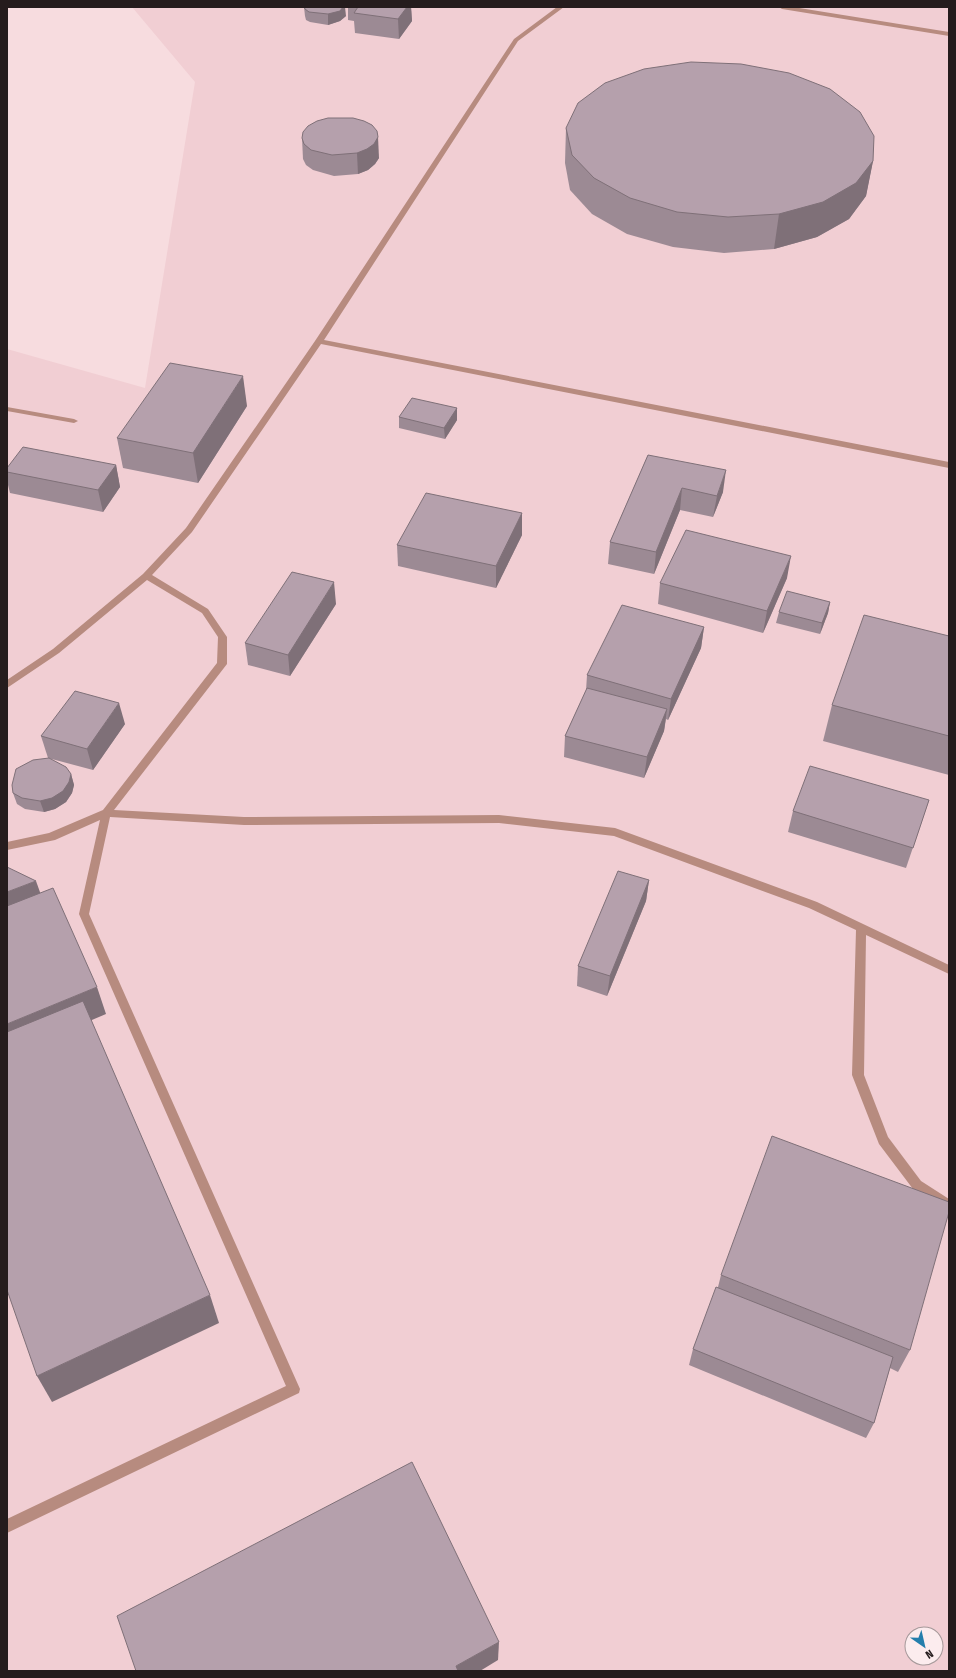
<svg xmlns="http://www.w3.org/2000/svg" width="956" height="1678" viewBox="0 0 956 1678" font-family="'Fira Sans Condensed',sans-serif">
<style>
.built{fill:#f1ced3;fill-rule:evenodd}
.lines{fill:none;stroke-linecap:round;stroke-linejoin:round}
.service{fill:#b78b7f;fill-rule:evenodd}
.wall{fill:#9c8a94}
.shaded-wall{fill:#7f7078}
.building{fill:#b5a0ac;stroke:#7f7078}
</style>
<rect width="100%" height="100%" fill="#f7dcdf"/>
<!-- built -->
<path class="built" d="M132,7h817v1664h-942v-1322l138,39 50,-306zM912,1634h24v24h-24z"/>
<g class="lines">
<!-- service -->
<g class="service">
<polygon points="557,7 564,7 518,41 324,340 949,462 949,468 321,344 192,532 152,575 208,609 227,637 227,664 114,810 244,817 499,815 615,828 817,902 949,965 949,974 866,935 864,1075 888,1137 921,1181 949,1199 949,1211 913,1189 879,1144 852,1075 856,930 809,908 614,836 499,823 244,825 110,817 89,914 300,1389 299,1393 7,1533 7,1519 286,1386 79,914 100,820 55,840 7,850 7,842 49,833 103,810 217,663 218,637 202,613 147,580 59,653 7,688 7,680 53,649 143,574 186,528 315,341 514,39"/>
<polygon points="779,7 793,7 949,32 949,36 782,9"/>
<polygon points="7,407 74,419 78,421 74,423 7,411"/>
</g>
</g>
<!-- wall -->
<g class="wall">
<polygon points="304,7 346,16 340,21 328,25 310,22 306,20 305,16"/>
<polygon points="348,7 411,7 412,21 399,39 355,33 354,21 348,20"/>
<polygon points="566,128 873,161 866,196 849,219 817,237 774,249 724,253 673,247 627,234 592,214 570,190 565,163"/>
<polygon points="302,138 379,158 375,164 368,170 358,174 334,176 313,170 306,165 303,159"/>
<polygon points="247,406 198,483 123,468 117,438"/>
<polygon points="457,408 457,420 445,439 399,428 399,417"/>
<polygon points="648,455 723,492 713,517 680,510 654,574 608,564 610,542"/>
<polygon points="116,465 120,487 103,512 10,493 7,481 7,468"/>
<polygon points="522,513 522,535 496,588 398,566 397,545"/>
<polygon points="787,578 763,633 658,604 660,583"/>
<polygon points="830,602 828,613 820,634 776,623 779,612"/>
<polygon points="336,604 290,676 248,665 245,643"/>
<polygon points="704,627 701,648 668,720 666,719 664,731 644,778 564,757 565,736 586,691 587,675"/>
<polygon points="949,636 949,775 823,741 832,705"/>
<polygon points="125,724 93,770 48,758 41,736"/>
<polygon points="71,774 74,785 72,793 66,802 55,809 44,812 25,809 17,804 13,793"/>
<polygon points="929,800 906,868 788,832 793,811"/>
<polygon points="649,880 646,901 607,996 577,986 578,966"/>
<polygon points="721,1275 910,1350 898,1372 890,1368 874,1423 866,1438 689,1365 693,1349 718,1287"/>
</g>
<!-- shaded-wall -->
<g class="shaded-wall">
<polygon points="343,7 345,7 346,16 340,21 328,25 328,14"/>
<polygon points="407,7 411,7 412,21 399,39 398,19"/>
<polygon points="378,137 379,158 375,164 368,170 358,174 357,153"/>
<polygon points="873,161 866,196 849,219 817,237 774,249 779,214"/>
<polygon points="243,376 247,406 198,483 193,453"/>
<polygon points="457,408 457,420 445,439 444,428"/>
<polygon points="116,465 120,487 103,512 98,490"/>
<polygon points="726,470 723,492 713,517 717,496"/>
<polygon points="682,488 680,510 654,574 656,552"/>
<polygon points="522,513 522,535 496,588 496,566"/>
<polygon points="791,556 787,578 763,633 767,611"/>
<polygon points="334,582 336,604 290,676 288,655"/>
<polygon points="830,602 828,613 820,634 822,623"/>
<polygon points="704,627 701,648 668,720 671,699"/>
<polygon points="119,703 125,724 93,770 87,749"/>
<polygon points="667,709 664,731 644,778 647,757"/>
<polygon points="71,774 74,785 72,793 66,802 55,809 44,812 40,801"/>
<polygon points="649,880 646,901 607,996 610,976"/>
<polygon points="36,881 46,909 7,925 7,892"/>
<polygon points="97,987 106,1014 7,1056 7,1024"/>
<polygon points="210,1295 219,1323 52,1402 37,1376"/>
<polygon points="499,1642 498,1660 480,1671 456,1671 456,1666"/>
</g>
<!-- building -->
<g class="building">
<polygon points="304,7 343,7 340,11 328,14 309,12 305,9"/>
<polygon points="358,7 407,7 398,19 354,13"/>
<polygon points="691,62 741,64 789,73 830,89 860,112 874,136 873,161 856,183 823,202 779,214 728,217 677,212 630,198 594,178 572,155 566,128 578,103 605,83 644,69"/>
<polygon points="328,118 353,118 364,121 372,125 377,131 378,137 374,144 367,149 357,153 332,155 311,150 304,144 302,138 303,132 308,126 317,121"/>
<polygon points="170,363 243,376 193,453 117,438"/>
<polygon points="412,398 457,408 444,428 399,417"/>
<polygon points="23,447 116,465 98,490 7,472 7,468"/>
<polygon points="648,455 726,470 717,496 682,488 656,552 610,542"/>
<polygon points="426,493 522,513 496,566 397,545"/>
<polygon points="686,530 791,556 767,611 660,583"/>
<polygon points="292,572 334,582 288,655 245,643"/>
<polygon points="787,591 830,602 822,623 779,612"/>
<polygon points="622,605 704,627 671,699 587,675"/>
<polygon points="864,615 949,636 949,736 832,705"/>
<polygon points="587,688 667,709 647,757 565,736"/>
<polygon points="75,691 119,703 87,749 41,736"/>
<polygon points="49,758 66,767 71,774 69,782 63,791 52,798 40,801 22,798 13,793 12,785 16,769 33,760"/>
<polygon points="810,766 929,800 913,848 793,811"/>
<polygon points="7,867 36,881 7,892"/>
<polygon points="618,871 649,880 610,976 578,966"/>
<polygon points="53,888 97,987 7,1024 7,906"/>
<polygon points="83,1001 210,1295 37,1376 7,1290 7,1032"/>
<polygon points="772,1136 949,1202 949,1212 910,1350 721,1275"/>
<polygon points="716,1287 893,1357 874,1423 693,1349"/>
<polygon points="412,1462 499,1642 456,1666 458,1671 136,1671 117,1616"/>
</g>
<!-- border -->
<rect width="956" height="1678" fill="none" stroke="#251c1d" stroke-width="16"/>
<!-- north arrow -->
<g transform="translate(924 1646) rotate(146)"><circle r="19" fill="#fcecee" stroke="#a6999a"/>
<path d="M0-3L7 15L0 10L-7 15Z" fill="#247eac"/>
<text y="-6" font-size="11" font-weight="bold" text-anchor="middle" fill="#251c1d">N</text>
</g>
</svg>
